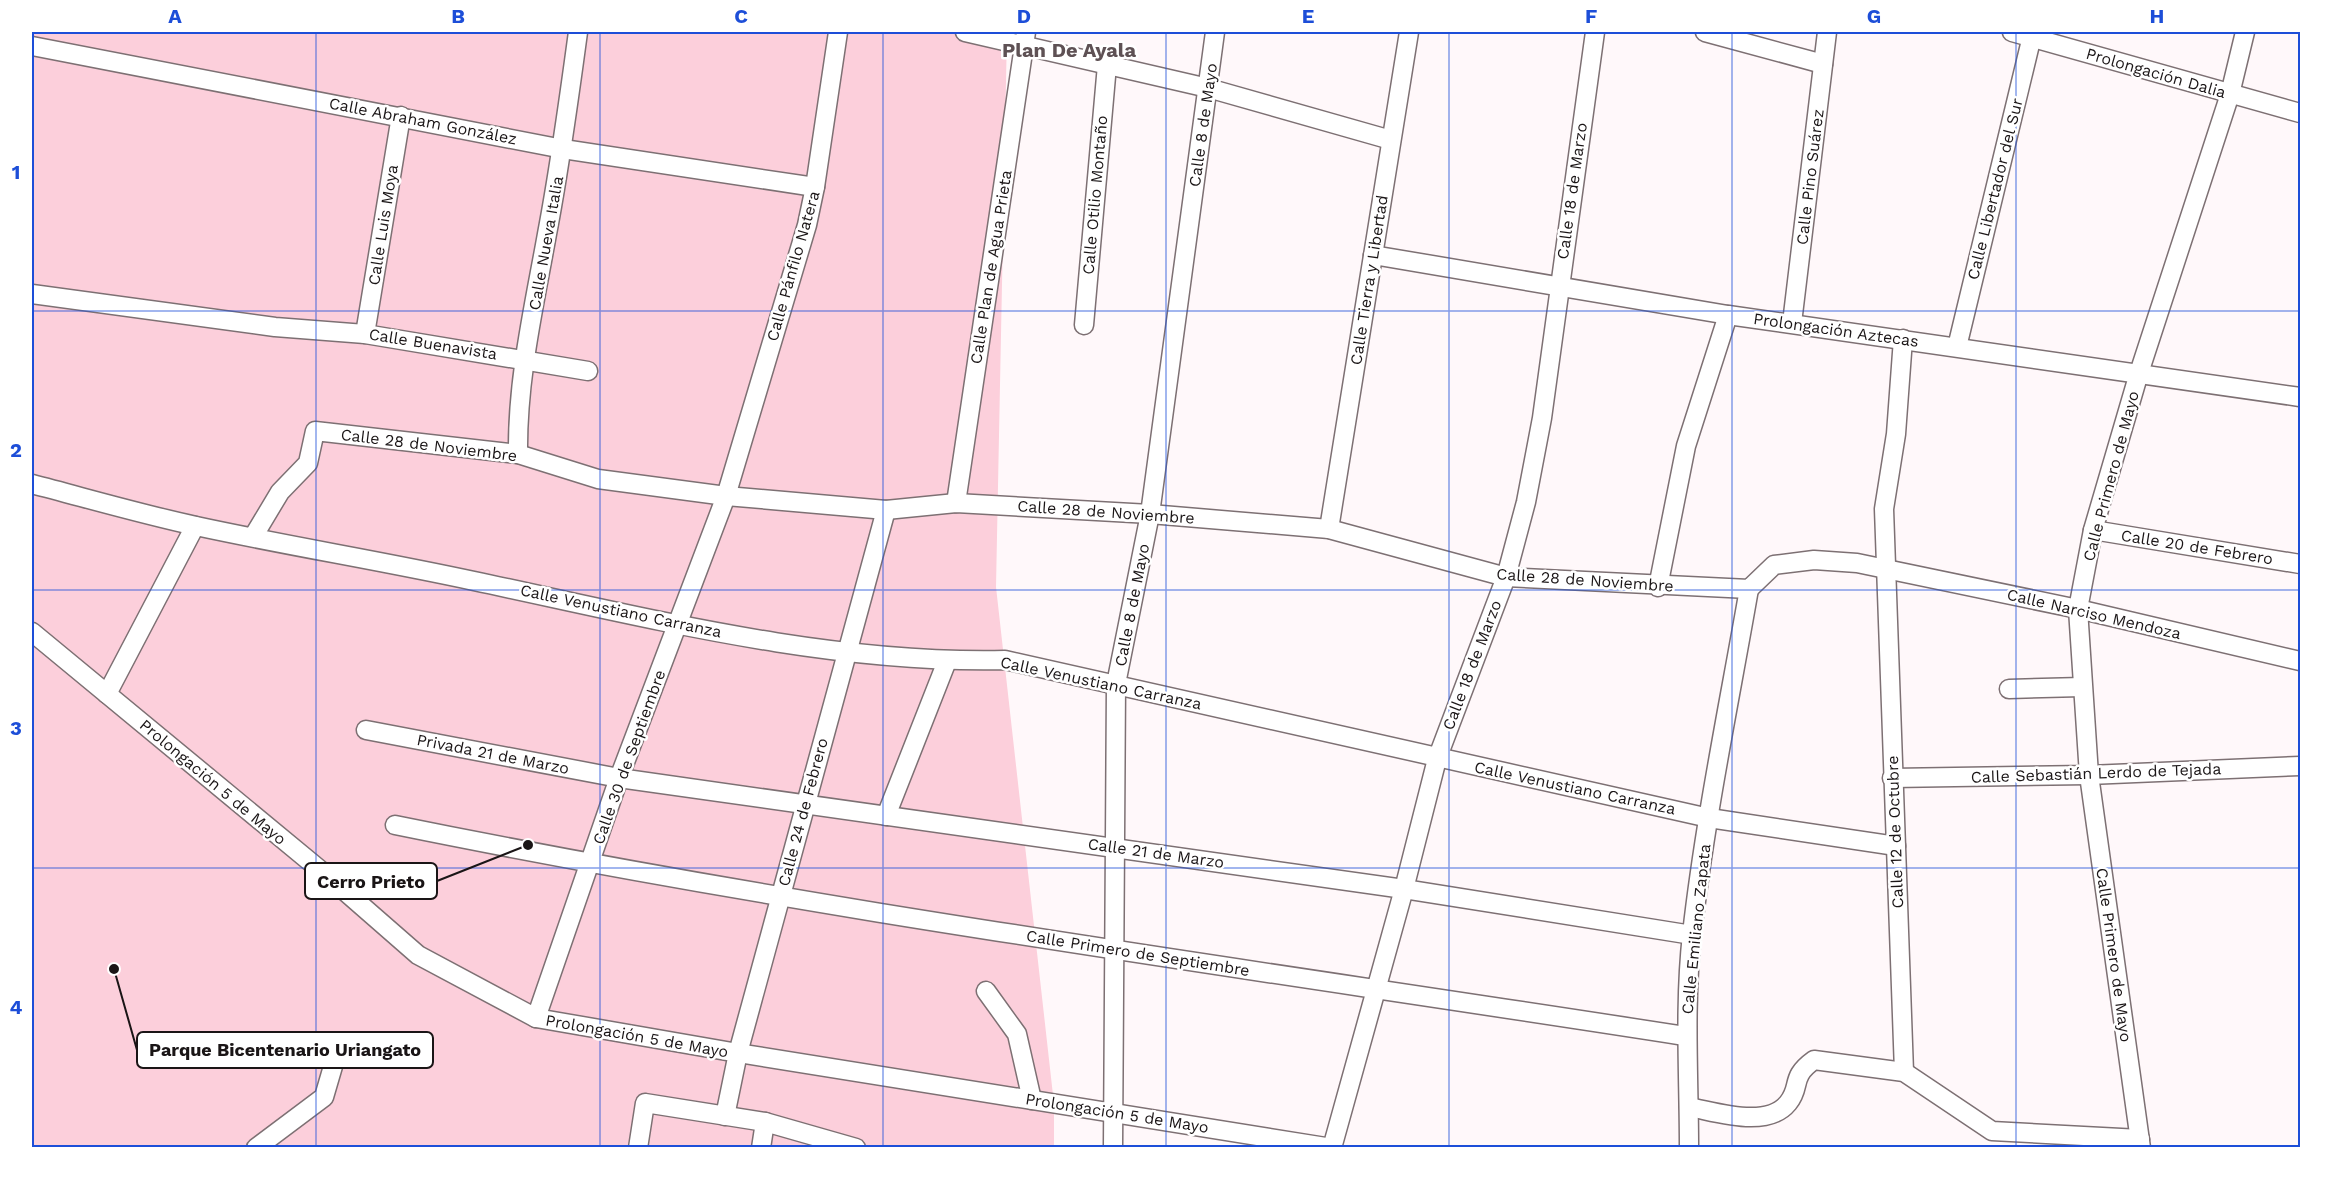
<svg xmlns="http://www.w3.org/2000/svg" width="2332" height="1179" viewBox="0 0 2332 1179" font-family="'Work Sans',sans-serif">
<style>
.green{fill:#fccfdb}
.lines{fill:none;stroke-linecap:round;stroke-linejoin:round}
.minor-casing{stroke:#7d7073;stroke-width:21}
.minor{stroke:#fff;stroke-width:18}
.grid{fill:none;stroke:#1d4ed8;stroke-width:1.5;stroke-opacity:0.55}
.labels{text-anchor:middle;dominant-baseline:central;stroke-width:5;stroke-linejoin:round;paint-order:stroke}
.street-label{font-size:16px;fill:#1a1516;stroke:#fff}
.quarter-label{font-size:20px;font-weight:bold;fill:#5e5154;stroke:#fff}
.leader{fill:none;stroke:#1a1516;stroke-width:2}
.callout-dot{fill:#1a1516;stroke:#fff;stroke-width:2}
.callout{fill:#fff;stroke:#1a1516;stroke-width:2}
.callout-label{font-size:18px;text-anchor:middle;font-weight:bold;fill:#1a1516}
.neatline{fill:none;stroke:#1d4ed8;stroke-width:2}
.grid-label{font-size:20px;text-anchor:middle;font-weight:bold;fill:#1d4ed8}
</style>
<rect width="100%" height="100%" fill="#fff8fa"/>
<!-- green -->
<polygon class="green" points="32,32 1007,32 996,587 1054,1104 1054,1147 32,1147"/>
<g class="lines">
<defs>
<g id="minor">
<polyline points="965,32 1208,88 1391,140"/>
<polyline points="1705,32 1823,64"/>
<polyline points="2012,32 2300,113"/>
<polyline points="32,46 563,149 815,187"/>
<polyline points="1373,255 1728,315 2300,397"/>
<polyline points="32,294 275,327 365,334 588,371"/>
<polyline points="1792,323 1827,32"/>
<polyline points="1084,325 1107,65"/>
<polyline points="365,334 401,116"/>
<polyline points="1903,339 1896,434 1884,509 1904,1072"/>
<polyline points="1957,347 2033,32"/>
<path d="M518,454c-1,-75 16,-147 29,-220 13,-68 22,-135 31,-202"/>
<path d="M32,484c54,14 109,30 164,42 92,20 186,35 278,55 175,37 352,83 531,79l704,158 187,28"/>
<polyline points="956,503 1026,32"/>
<polyline points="1329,529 1409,32"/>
<polyline points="2093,530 2300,564"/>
<polyline points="253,537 280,492 308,463 315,431 518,454 598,479 726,496 886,510 956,503 1150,514 1329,529 1506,577 1749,589 1774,565 1814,560 1857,563 2078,609 2300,661"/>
<polyline points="1658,587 1686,446 1728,315"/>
<polyline points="32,632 331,879 418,955 536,1018 738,1053 1332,1148"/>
<polyline points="2009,689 2082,687"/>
<polyline points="107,694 195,526"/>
<polyline points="366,730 619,778 1404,889 1692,935"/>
<polyline points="1892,778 2089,775 2300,766"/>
<polyline points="886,816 947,661"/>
<path d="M395,825c427,87 859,144 1290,211"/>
<polyline points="986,991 1017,1034 1032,1100"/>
<polyline points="536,1018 619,778 726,496 807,225 815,187 838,32"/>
<path d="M1689,1107c28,5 78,22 99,-4 14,-17 1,-25 26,-43l90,12 88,59 148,8"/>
<polyline points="725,1116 738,1053 886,510"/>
<polyline points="256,1148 324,1097 336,1056"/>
<polyline points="638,1148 645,1103 765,1122 856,1148"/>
<polyline points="761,1148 765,1122"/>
<polyline points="1113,1148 1116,684 1150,514 1215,32"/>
<polyline points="1332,1148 1404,889 1437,759 1506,577 1526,502 1542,418 1595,32"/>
<path d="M1689,1148c0,-73 -5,-141 3,-214 13,-115 37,-230 57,-345"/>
<polyline points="2141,1148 2089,775 2078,609 2093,530 2139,373 2230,94 2245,32"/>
</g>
</defs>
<!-- minor casing -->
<use href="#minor" class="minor-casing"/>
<!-- minor -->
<use href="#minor" class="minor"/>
</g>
<!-- grid -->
<path class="grid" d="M316,32v1116M600,32v1116M883,32v1116M1166,32v1116M1449,32v1116M1732,32v1116M2016,32v1116M32,311h2268M32,590h2268M32,868h2268"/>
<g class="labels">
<!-- street labels -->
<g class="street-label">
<text transform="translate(2156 73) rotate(16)">Prolongación Dalia</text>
<text transform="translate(423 121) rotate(11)">Calle Abraham González</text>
<text transform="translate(1203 125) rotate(-82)">Calle 8 de Mayo</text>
<text transform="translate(1810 177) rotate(-83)">Calle Pino Suárez</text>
<text transform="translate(1995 189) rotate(-76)">Calle Libertador del Sur</text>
<text transform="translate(1572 191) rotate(-82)">Calle 18 de Marzo</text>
<text transform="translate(1095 195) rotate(-85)">Calle Otilio Montaño</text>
<text transform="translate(383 225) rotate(-81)">Calle Luis Moya</text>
<text transform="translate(546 243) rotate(-80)">Calle Nueva Italia</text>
<text transform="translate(793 266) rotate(-74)">Calle Pánfilo Natera</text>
<text transform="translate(991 267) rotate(-81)">Calle Plan de Agua Prieta</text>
<text transform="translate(1369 280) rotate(-81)">Calle Tierra y Libertad</text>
<text transform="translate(1836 330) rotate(8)">Prolongación Aztecas</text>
<text transform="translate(433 344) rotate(9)">Calle Buenavista</text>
<text transform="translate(429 445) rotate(7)">Calle 28 de Noviembre</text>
<text transform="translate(2111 476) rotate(-75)">Calle Primero de Mayo</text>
<text transform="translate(1106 512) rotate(4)">Calle 28 de Noviembre</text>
<text transform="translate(2197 547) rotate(9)">Calle 20 de Febrero</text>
<text transform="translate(1585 580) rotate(4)">Calle 28 de Noviembre</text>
<text transform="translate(1132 605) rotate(-79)">Calle 8 de Mayo</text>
<text transform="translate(621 611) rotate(12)">Calle Venustiano Carranza</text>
<text transform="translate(2094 614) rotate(13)">Calle Narciso Mendoza</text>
<text transform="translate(1472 665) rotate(-69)">Calle 18 de Marzo</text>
<text transform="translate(1101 683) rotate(12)">Calle Venustiano Carranza</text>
<text transform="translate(493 754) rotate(11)">Privada 21 de Marzo</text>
<text transform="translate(629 757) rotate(-70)">Calle 30 de Septiembre</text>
<text transform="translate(2096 773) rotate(-2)">Calle Sebastián Lerdo de Tejada</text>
<text transform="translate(213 782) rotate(40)">Prolongación 5 de Mayo</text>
<text transform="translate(1575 788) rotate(12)">Calle Venustiano Carranza</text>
<text transform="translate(803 812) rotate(-75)">Calle 24 de Febrero</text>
<text transform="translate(1895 832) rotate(-92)">Calle 12 de Octubre</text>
<text transform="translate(1156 853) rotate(8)">Calle 21 de Marzo</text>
<text transform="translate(1696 929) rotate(-84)">Calle Emiliano Zapata</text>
<text transform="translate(1138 953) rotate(9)">Calle Primero de Septiembre</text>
<text transform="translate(2114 955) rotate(82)">Calle Primero de Mayo</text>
<text transform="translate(637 1036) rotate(10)">Prolongación 5 de Mayo</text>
<text transform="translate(1117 1113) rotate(9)">Prolongación 5 de Mayo</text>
</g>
<!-- quarter labels -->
<g class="quarter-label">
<text x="1069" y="50">Plan De Ayala</text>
</g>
</g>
<!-- callouts -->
<path class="leader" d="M528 845L437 881M114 969L137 1050"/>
<g class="callout-dot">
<circle cx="528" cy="845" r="6"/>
<circle cx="114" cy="969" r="6"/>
</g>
<g class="callout">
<rect x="305" y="863" width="132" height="36" rx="6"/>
<rect x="137" y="1032" width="296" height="36" rx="6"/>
</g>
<g class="callout-label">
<text x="371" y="888">Cerro Prieto</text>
<text x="285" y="1056">Parque Bicentenario Uriangato</text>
</g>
<!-- border -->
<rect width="2332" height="1179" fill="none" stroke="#ffffff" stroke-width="66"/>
<rect x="33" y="33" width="2266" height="1113" class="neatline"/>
<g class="grid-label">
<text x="175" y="23">A</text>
<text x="458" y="23">B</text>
<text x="741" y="23">C</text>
<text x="1024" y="23">D</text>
<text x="1308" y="23">E</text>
<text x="1591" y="23">F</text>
<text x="1874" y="23">G</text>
<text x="2157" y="23">H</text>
<text x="16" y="179">1</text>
<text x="16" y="457">2</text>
<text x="16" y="735">3</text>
<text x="16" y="1014">4</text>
</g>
</svg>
